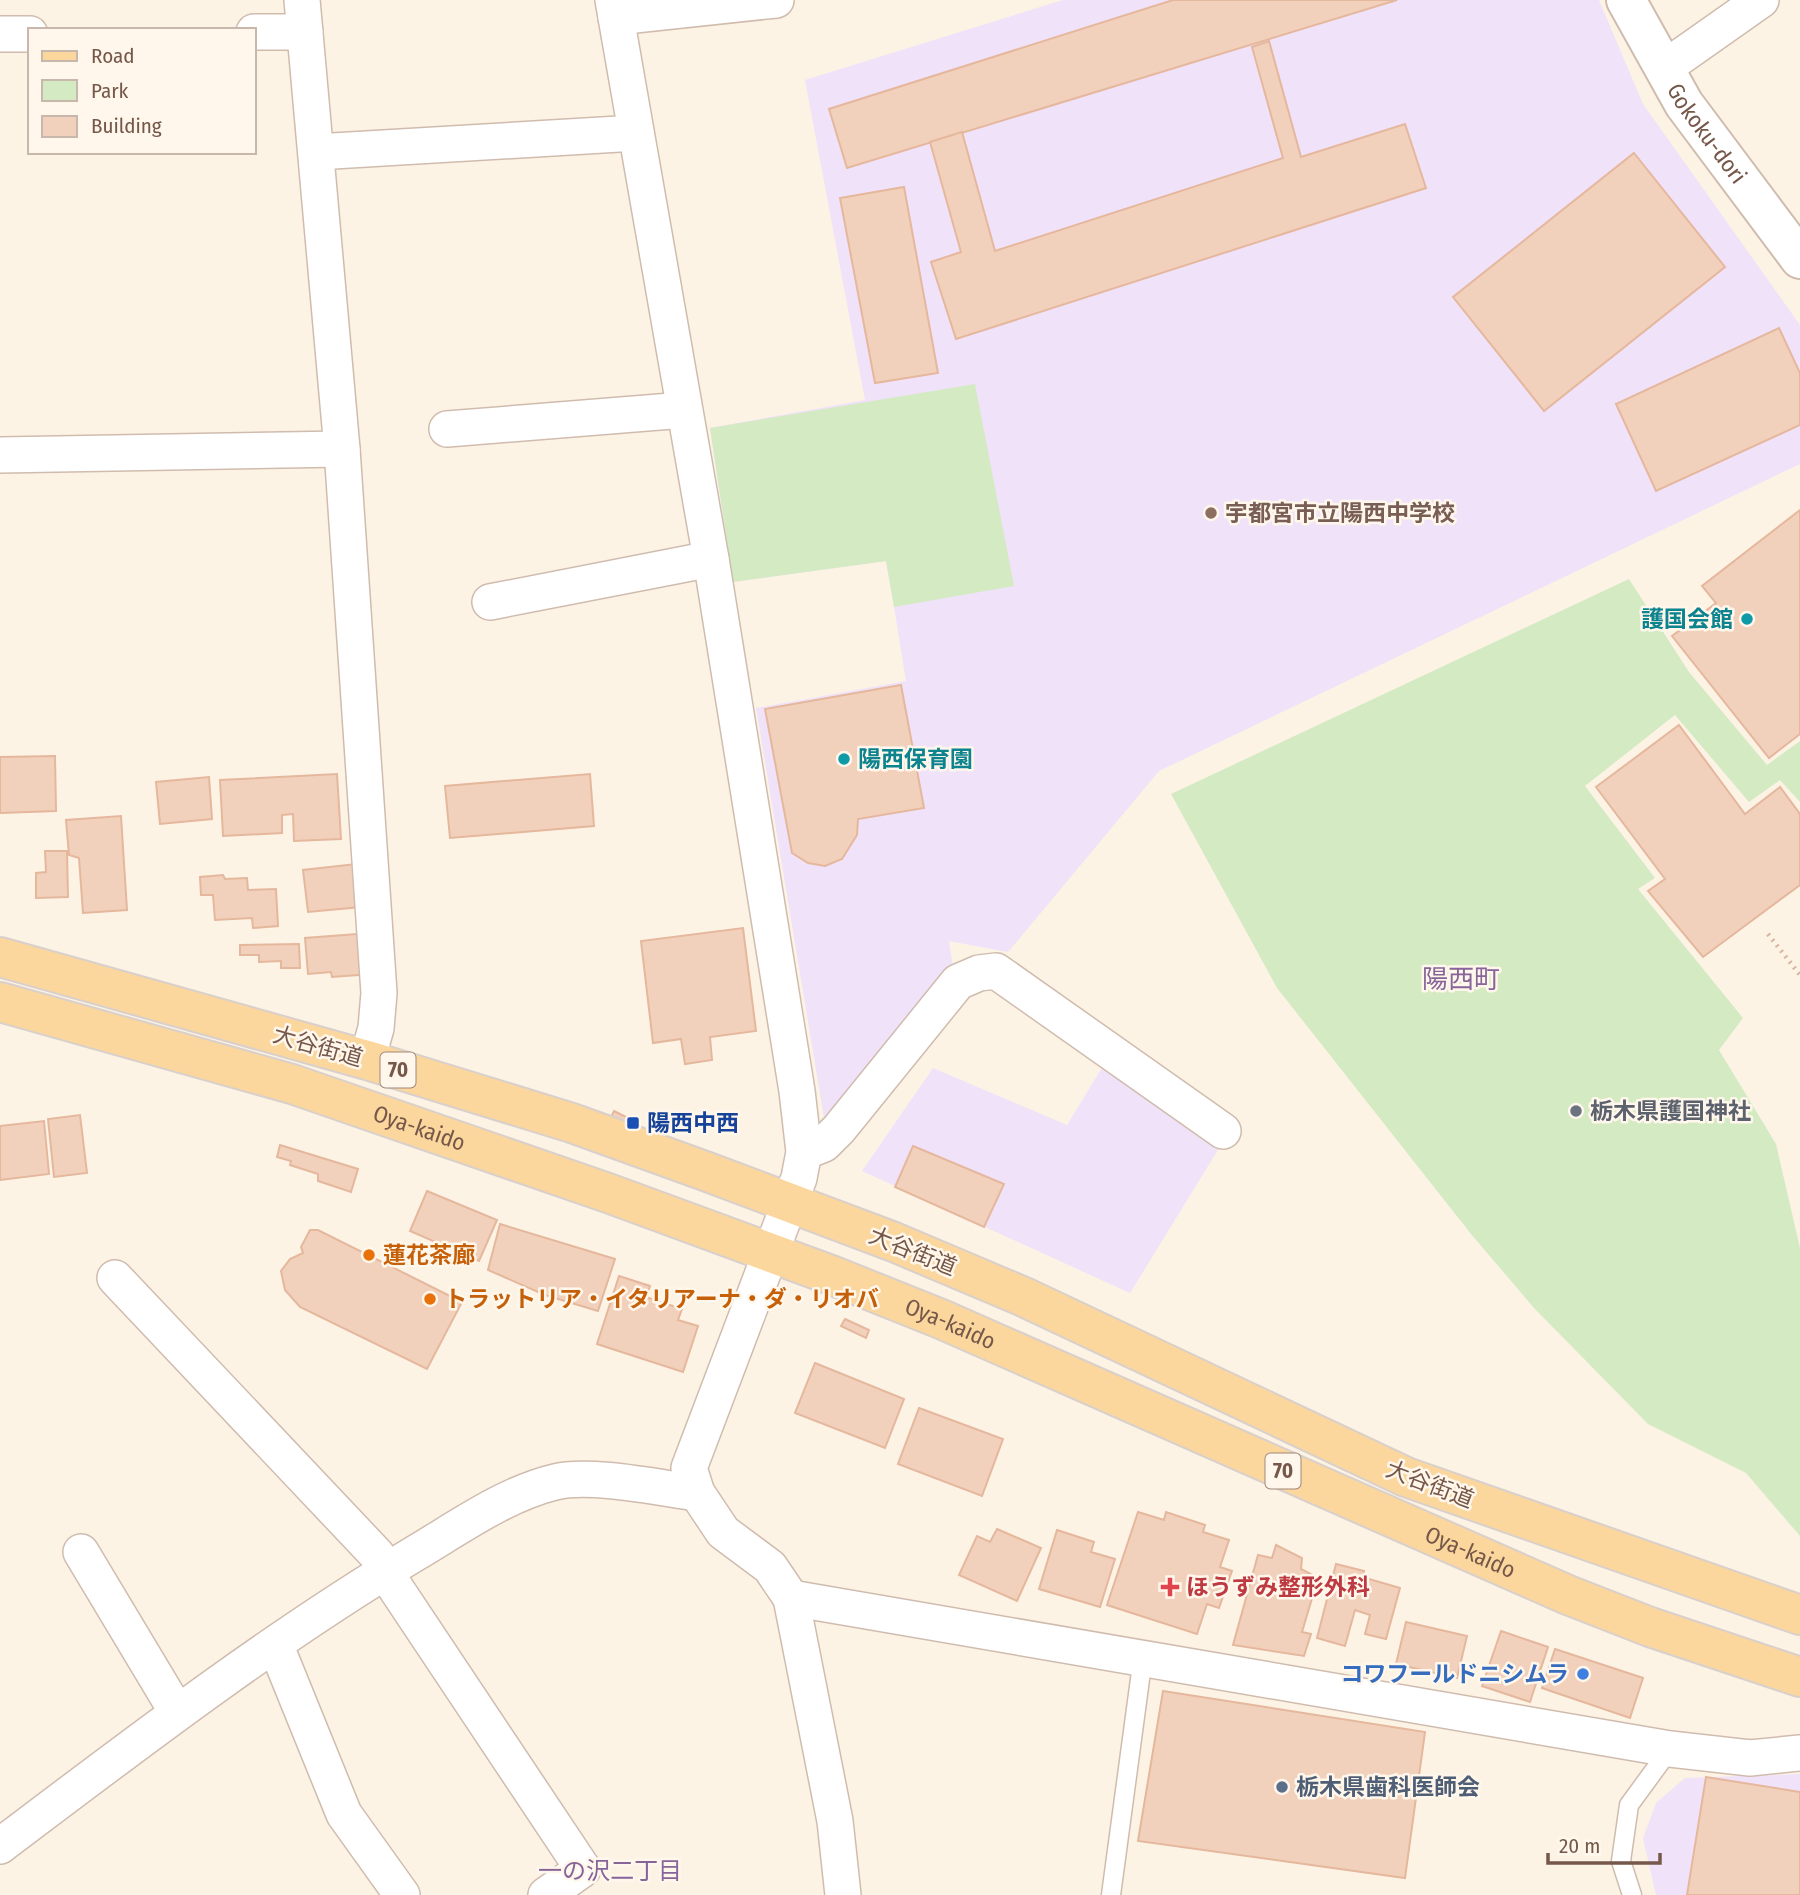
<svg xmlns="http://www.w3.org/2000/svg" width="1800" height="1895" viewBox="0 0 1800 1895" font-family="'Fira Sans Condensed','Noto Sans JP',sans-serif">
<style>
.education{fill:#f0e2f9}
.green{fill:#d4eac3}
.building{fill:#f2d1bc;stroke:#e5b79d;stroke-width:2}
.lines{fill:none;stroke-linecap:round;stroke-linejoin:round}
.service-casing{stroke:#d0bcae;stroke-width:21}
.minor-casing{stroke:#d0bcae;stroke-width:38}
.tertiary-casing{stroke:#d0bcae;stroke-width:42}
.primary-casing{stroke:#d9d0cc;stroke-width:42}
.path{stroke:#d7b49f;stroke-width:4.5;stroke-dasharray:2 5;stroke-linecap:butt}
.service{stroke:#fff;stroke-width:18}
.minor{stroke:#fff;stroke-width:35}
.tertiary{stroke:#fff;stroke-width:38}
.primary{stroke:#fbd69d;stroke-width:38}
.education-dot{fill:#8d6e63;stroke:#fff7eb;stroke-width:2.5}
.culture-dot{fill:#0f9aa8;stroke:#fff7eb;stroke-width:2.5}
.worship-dot{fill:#6b7280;stroke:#fff7eb;stroke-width:2.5}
.transit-dot{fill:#1a4fb4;stroke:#fff7eb;stroke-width:2.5}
.food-dot{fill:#e8710a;stroke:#fff7eb;stroke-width:2.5}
.health-dot{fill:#e0444e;stroke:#fff7eb;stroke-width:2.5}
.shop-dot{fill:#3f7fe0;stroke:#fff7eb;stroke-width:2.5}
.service-dot{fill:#5c6f8a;stroke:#fff7eb;stroke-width:2.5}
.labels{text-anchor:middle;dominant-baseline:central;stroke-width:5;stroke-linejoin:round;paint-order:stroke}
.shield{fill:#fff7eb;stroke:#9f887a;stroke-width:2}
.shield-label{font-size:21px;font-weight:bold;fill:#76584a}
.street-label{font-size:23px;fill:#76584a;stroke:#fff7eb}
.education-label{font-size:23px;font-weight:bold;fill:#785e54;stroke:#fff7eb;text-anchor:start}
.culture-label{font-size:23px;font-weight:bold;fill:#0d838f;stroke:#fff7eb;text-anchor:end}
.worship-label{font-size:23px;font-weight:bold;fill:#5b616d;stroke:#fff7eb;text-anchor:start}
.transit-label{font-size:23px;font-weight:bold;fill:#164399;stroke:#fff7eb;text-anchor:start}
.food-label{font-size:23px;font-weight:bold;fill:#c56008;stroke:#fff7eb;text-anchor:start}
.health-label{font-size:23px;font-weight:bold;fill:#be3a42;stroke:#fff7eb;text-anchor:start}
.shop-label{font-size:23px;font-weight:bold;fill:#366cbe;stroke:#fff7eb;text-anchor:end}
.service-label{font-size:23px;font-weight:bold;fill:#4e5e75;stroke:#fff7eb;text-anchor:start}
.neighbourhood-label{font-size:24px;fill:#876599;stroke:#fff7eb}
.quarter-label{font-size:26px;fill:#876599;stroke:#fff7eb}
</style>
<rect width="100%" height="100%" fill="#fcf3e5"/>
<!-- education -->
<g class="education">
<polygon points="1063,0 1599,0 1643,104 1800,325 1800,464 1159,771 1008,952 949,941 953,968 826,1130 756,708 906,681 894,607 886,561 733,582 710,428 865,400 805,80"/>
<polygon points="1108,1058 1221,1145 1130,1293 862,1171 933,1068 1067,1125"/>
<polygon points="1800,1774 1800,1895 1656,1895 1643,1838 1656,1803 1685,1778"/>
</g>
<!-- green -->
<g class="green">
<polygon points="975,384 1014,586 894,607 886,561 733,582 710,428"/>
<polygon points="1629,579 1689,672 1767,765 1800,741 1800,802 1780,780 1749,802 1675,715 1585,786 1655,878 1638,889 1743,1018 1719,1050 1776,1144 1800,1248 1800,1536 1746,1473 1648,1424 1534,1308 1471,1234 1277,988 1171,794"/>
</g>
<!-- building -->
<g class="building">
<polygon points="1173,0 1397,0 847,168 829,109"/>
<polygon points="1269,41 1301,157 1405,124 1426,188 956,339 931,262 961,252 930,142 962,132 995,251 1283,158 1252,47"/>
<polygon points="1634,153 1725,267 1544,411 1453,297"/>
<polygon points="904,187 938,373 875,383 840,198"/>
<polygon points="1779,328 1800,373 1800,425 1656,491 1616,404"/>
<polygon points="1800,510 1800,734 1769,758 1672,636 1716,603 1702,586"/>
<polygon points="901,685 924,808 858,819 857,835 842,859 825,866 808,863 792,853 765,709"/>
<polygon points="1679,725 1745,814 1780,787 1800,814 1800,885 1703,957 1648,891 1665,879 1596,787"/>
<polygon points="55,756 56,811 0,813 0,757"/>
<polygon points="337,774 341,839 294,841 293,814 282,815 282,833 223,836 220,780"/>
<polygon points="590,774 594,826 450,838 445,786"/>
<polygon points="209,777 212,819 160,824 156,782"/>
<polygon points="121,816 127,910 83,913 79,858 69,855 66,820"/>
<polygon points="45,851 67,851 68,897 36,898 36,873 46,872"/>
<polygon points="356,864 361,907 308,912 303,870"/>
<polygon points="223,875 225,879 247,878 248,890 276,889 278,926 253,928 252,918 215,920 213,895 201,895 200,877"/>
<polygon points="743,928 756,1031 710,1037 712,1060 685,1064 681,1039 653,1043 641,941"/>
<polygon points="370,933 372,974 332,977 331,972 308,974 305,938"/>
<polygon points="299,944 300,968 281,968 281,961 259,962 259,955 240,955 240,945"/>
<polygon points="614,1111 638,1123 635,1130 610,1119"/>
<polygon points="80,1115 87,1173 54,1177 48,1119"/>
<polygon points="44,1121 49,1174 0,1180 0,1126"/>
<polygon points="280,1145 358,1169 351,1192 318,1181 318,1174 290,1165 291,1161 277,1157"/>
<polygon points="913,1146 1004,1184 984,1227 895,1187"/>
<polygon points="427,1191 497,1220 479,1261 410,1231"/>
<polygon points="500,1224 615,1259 598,1311 545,1295 488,1270"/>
<polygon points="310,1230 318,1230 462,1302 427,1369 300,1307 285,1290 281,1271 290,1259 303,1253 301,1247"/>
<polygon points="619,1276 650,1286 646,1297 682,1309 678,1320 698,1326 683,1372 597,1344"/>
<polygon points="845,1319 869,1330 866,1338 841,1326"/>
<polygon points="815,1363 904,1399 885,1448 795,1413"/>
<polygon points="919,1408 1003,1439 982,1496 898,1464"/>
<polygon points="1138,1512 1164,1520 1166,1512 1205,1525 1203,1532 1229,1540 1220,1567 1232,1571 1219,1608 1207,1604 1197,1634 1107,1605"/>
<polygon points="997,1529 1041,1548 1017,1601 959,1575 977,1536 990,1542"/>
<polygon points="1057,1530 1094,1542 1091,1552 1115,1559 1100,1607 1039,1589"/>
<polygon points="1276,1545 1302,1558 1301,1569 1318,1578 1302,1632 1311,1634 1304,1656 1233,1645 1258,1555 1272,1558"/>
<polygon points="1336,1564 1364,1571 1362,1577 1400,1588 1386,1639 1365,1634 1370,1615 1355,1610 1345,1646 1317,1638"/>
<polygon points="1406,1622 1467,1636 1457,1678 1396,1664"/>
<polygon points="1501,1631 1548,1647 1530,1702 1482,1686"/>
<polygon points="1555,1649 1643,1678 1630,1718 1542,1688"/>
<polygon points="1163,1691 1425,1732 1405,1878 1138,1841"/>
<polygon points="1706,1777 1800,1792 1800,1895 1687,1895"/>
</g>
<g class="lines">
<defs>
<g id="service">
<polyline points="1111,1895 1143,1657"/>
<polyline points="1632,1895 1621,1861 1629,1805 1670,1749"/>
</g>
<g id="minor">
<polyline points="302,0 342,449 379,993 376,1028 367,1060"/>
<polyline points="613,0 711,559 797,1091 804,1152 799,1178 689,1468 697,1493 723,1532 770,1567 791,1598 835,1821 843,1895"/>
<polyline points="616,17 776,0"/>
<polyline points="254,32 305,32"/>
<polyline points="0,34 30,34"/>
<polyline points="1663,69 1761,0"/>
<polyline points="316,152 636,133"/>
<polyline points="447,429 684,410"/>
<polyline points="0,455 342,449"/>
<polyline points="490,602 711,559"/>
<polyline points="804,1152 824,1144 839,1129 958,982 979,973 996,971 1223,1131"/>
<polyline points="115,1278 377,1555 385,1572 583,1869 546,1895"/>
<polyline points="81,1552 177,1712"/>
<polyline points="791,1598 1670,1749 1750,1758 1800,1753"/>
<polyline points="275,1644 344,1814 402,1895"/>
<path d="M0,1846c135,-102 269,-205 414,-292 44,-26 91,-60 141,-72 35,-9 105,6 142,11"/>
</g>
<g id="tertiary">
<path id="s1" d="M1626,0l58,104 116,155"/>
</g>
<g id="primary">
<polyline points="0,957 367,1060 572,1123 705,1171 894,1242 1024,1297 1406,1477 1800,1615"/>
<path id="s2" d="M0,1002l292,82 316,109 223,82 110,44 627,276 82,32 150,50"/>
</g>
</defs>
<!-- service casing -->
<use href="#service" class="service-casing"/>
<!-- minor casing -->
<use href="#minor" class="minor-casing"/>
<!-- tertiary casing -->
<use href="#tertiary" class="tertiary-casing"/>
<!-- primary casing -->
<use href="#primary" class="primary-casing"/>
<!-- path -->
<polyline class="path" points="1768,934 1800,975"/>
<!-- service -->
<use href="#service" class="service"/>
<!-- minor -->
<use href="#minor" class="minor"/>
<!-- tertiary -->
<use href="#tertiary" class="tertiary"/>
<!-- primary -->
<use href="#primary" class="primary"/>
</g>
<!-- markers -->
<circle class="education-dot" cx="1211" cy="513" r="7"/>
<g class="culture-dot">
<circle cx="1747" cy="619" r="7"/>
<circle cx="844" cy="759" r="7"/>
</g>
<circle class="worship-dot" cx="1576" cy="1111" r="7"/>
<rect class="transit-dot" x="626" y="1116" width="14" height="14" rx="3.5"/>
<g class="food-dot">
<circle cx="369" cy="1255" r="7"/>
<circle cx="430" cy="1299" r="7"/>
</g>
<path class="health-dot" d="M1166.5 1576.5h7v7h7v7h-7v7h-7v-7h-7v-7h7z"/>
<circle class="shop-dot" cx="1583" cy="1674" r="7"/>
<circle class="service-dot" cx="1282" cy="1787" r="7"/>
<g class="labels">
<!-- shield labels -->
<g class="shield">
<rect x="380.5" y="1052.5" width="35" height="35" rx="5"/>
<rect x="1265.5" y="1453.5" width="35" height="35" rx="5"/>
</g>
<g class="shield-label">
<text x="398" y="1070">70</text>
<text x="1283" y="1471">70</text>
</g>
<!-- street labels -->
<g class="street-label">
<text stroke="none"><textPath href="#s1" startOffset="156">Gokoku-dori</textPath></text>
<text transform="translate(318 1046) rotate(16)">大谷街道</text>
<text stroke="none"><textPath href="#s2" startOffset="438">Oya-kaido</textPath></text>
<text transform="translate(913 1251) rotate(22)">大谷街道</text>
<text stroke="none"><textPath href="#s2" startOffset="1004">Oya-kaido</textPath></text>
<text transform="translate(1430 1484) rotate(21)">大谷街道</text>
<text stroke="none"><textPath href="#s2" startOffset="1572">Oya-kaido</textPath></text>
</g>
<!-- education labels -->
<g class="education-label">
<text x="1225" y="513">宇都宮市立陽西中学校</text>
</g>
<!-- culture labels -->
<g class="culture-label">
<text x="1733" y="619">護国会館</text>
<text x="858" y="759" text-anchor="start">陽西保育園</text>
</g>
<!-- worship labels -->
<g class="worship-label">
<text x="1590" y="1111">栃木県護国神社</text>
</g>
<!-- transit labels -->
<g class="transit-label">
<text x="647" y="1123">陽西中西</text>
</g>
<!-- food labels -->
<g class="food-label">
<text x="383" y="1255">蓮花茶廊</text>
<text x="444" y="1299">トラットリア・イタリアーナ・ダ・リオバ</text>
</g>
<!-- health labels -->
<g class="health-label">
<text x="1186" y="1587">ほうずみ整形外科</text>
</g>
<!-- shop labels -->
<g class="shop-label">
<text x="1569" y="1674">コワフールドニシムラ</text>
</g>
<!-- service labels -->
<g class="service-label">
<text x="1296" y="1787">栃木県歯科医師会</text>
</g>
<!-- neighbourhood labels -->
<g class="neighbourhood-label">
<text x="610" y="1871">一の沢二丁目</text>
</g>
<!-- quarter labels -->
<g class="quarter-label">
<text x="1461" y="979">陽西町</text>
</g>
</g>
<!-- legend -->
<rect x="28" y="28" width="228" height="126" fill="#fff7eb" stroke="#c8b7ab" stroke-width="2"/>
<rect x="42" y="51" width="35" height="10" fill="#fbd69d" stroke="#c8b7ab" stroke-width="2"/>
<text x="91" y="63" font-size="21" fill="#76584a">Road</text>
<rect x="42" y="80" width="35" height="21" fill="#d4eac3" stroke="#c8b7ab" stroke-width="2"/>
<text x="91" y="98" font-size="21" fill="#76584a">Park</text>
<rect x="42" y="116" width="35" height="21" fill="#f2d1bc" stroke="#c8b7ab" stroke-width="2"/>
<text x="91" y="133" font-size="21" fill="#76584a">Building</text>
<!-- scale -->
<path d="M1548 1853v10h112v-10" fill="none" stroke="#76584a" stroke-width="3.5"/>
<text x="1559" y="1853" font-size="21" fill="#76584a" stroke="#fff7eb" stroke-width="5" paint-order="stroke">20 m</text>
</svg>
